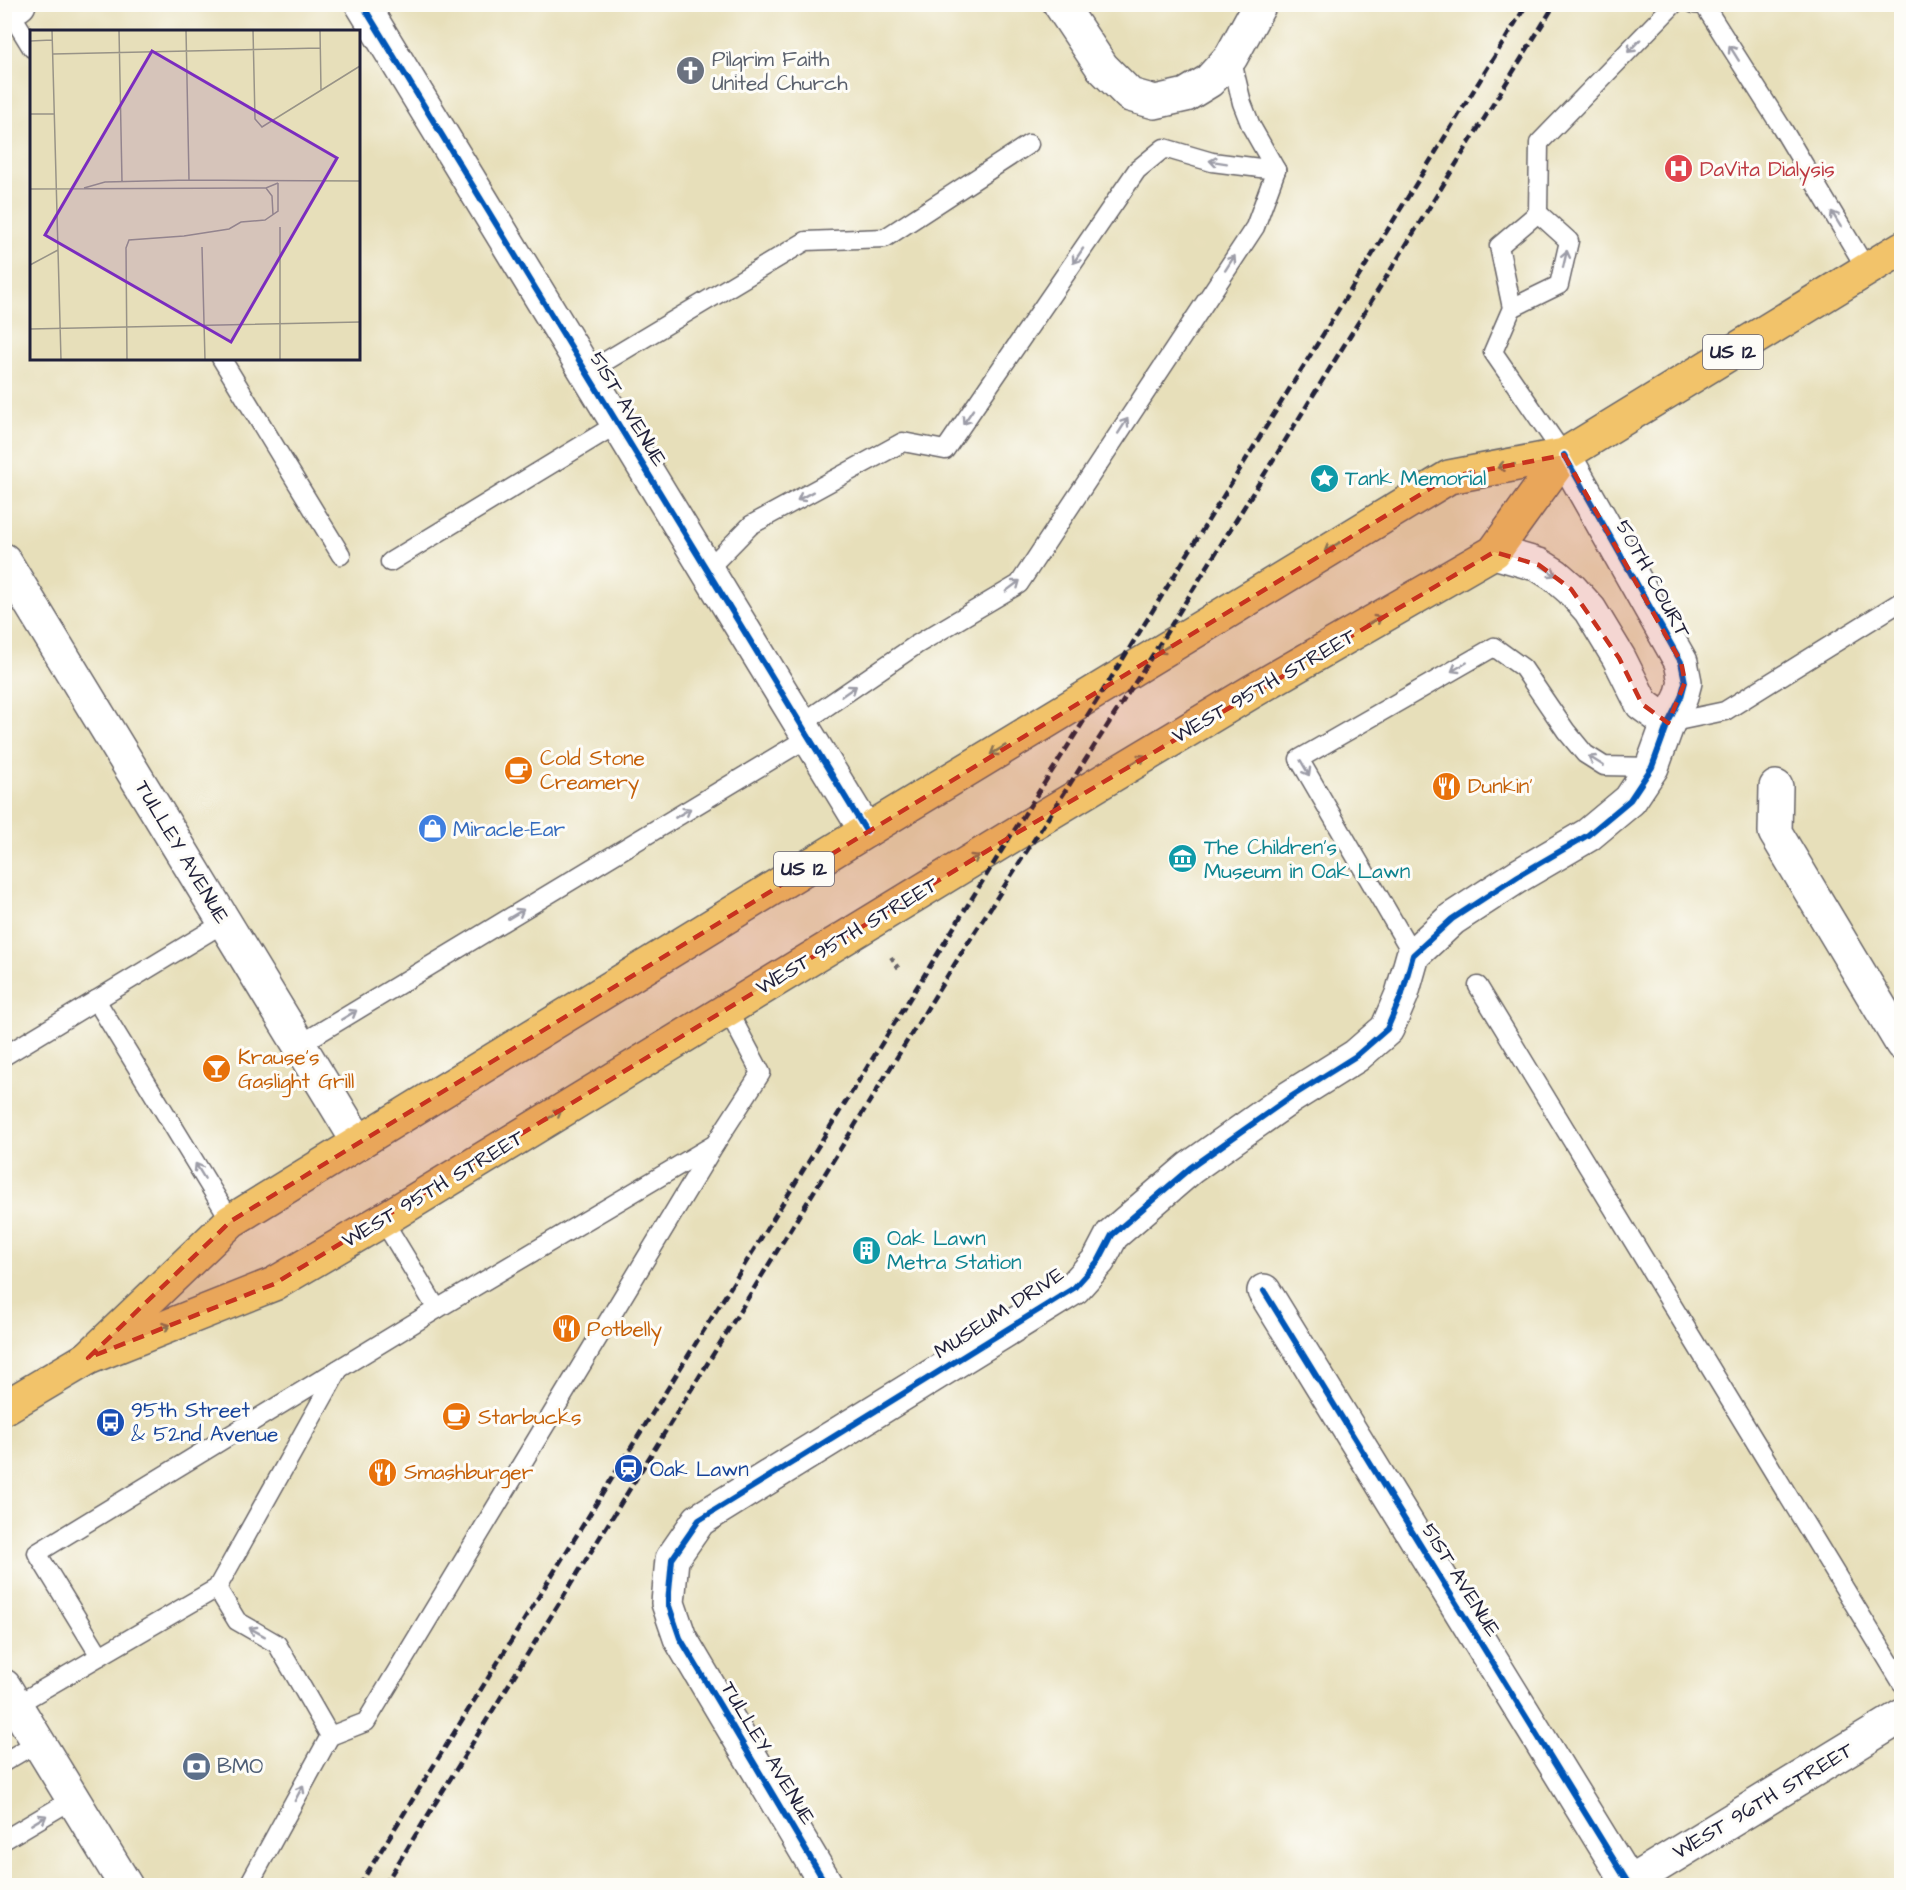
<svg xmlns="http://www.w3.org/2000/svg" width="1906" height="1890" viewBox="0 0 1906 1890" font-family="'Architects Daughter',sans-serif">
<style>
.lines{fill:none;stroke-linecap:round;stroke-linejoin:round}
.service-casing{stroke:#676467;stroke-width:21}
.minor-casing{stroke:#676467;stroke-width:36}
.primary-casing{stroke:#676467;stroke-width:36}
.path{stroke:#676467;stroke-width:4;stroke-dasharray:4.5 4.5;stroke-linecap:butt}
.service{stroke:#fff;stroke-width:18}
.minor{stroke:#fff;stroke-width:33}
.primary{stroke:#f2c36a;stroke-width:33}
.rail{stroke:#22223b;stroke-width:4.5;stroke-dasharray:9 4.5;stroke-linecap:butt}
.cycleway-casing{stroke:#fdfcf7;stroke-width:10}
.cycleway{stroke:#0057b8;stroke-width:6}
.oneway{stroke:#9c9ca7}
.oneway2{stroke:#8a7252}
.marked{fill:#c8321e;fill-opacity:0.2;stroke:#c8321e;stroke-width:4.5;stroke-dasharray:12 8;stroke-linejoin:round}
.labels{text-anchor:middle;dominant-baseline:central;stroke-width:6;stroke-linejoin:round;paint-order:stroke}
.shield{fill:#fdfcf7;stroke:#646373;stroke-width:1.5}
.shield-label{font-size:20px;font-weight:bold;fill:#22223b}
.worship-label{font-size:21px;fill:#5b616d;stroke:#fdfcf7;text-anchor:start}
.health-label{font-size:21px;fill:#be3a42;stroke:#fdfcf7;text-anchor:start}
.street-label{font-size:21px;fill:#22223b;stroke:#fdfcf7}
.culture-label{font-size:21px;fill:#0d838f;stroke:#fdfcf7;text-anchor:start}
.food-label{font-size:21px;fill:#c56008;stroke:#fdfcf7;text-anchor:start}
.shop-label{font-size:21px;fill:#366cbe;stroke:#fdfcf7;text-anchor:start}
.transit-label{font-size:21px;fill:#164399;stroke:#fdfcf7;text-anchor:start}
.service-label{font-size:21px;fill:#4e5e75;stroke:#fdfcf7;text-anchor:start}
.inset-road{fill:none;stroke:#989387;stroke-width:1.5}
.view{fill:#7b2cbf;fill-opacity:0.15;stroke:#7b2cbf;stroke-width:3}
.inset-edge{fill:none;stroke:#22223b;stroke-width:3}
</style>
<rect width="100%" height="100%" fill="#fdfcf7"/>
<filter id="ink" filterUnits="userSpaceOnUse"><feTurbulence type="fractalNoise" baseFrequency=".0167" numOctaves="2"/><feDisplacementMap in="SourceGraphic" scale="12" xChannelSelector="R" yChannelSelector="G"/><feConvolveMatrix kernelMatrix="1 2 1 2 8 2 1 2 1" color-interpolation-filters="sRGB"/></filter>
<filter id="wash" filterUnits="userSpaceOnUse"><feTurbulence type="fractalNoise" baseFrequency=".008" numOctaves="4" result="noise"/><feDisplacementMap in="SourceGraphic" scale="24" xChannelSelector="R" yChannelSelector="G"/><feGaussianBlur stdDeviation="1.35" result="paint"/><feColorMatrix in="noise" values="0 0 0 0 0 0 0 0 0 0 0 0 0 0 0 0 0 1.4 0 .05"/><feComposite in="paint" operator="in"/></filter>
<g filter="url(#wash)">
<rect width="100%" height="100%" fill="#e7dfba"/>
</g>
<g filter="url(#ink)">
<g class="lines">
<defs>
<g id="service">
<polyline points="5,4 32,48"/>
<polyline points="1694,4 1704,5 1782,128 1867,270"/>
<polyline points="1231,57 1242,103 1251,126 1276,170"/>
<polyline points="1512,308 1559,285 1569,241 1538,213"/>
<polyline points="221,358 341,555"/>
<polyline points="586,373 806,241 885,238 1029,144"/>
<polyline points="1564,455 1493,352 1512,308 1499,246 1538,213 1539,143 1674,4"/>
<polyline points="390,562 617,424"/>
<polyline points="707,570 751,525 903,442 945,450 1137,170 1164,148 1212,162 1276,170"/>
<polyline points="1668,723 1725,711 1902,601"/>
<polyline points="801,724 916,645 1019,584 1255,227 1276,170"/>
<polyline points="1413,955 1299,759 1494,647 1523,668 1566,731 1585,754 1604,766 1652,767"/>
<polyline points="1478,986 1902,1683"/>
<polyline points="96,1000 231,1221"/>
<polyline points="299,1045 809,737"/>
<polyline points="4,1056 225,922"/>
<polyline points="437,1309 715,1144 761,1073 727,1009"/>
<polyline points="217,1588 237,1621 277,1644 330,1736 248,1886"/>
<polyline points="100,1656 217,1588 339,1369"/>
<polyline points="16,1705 100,1656 37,1553 437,1309 383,1220"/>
<polyline points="330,1736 366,1722 715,1144"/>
<polyline points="4,1762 38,1742"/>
<polyline points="4,1840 73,1799"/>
</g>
<g id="minor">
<polyline points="362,4 866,831"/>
<polyline points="1060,4 1102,67 1130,95 1155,102 1186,95 1209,81 1231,57 1260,4"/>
<polyline points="4,13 19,4"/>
<polyline points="1494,552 1539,565 1555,575 1571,589 1590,610 1619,658 1642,704 1668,723"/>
<polyline points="4,560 359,1143"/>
<polyline points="1776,787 1775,832 1902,1044"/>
<polyline points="1264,1291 1630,1886"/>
<polyline points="4,1686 126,1886"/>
<polyline points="827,1886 680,1638 668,1603 672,1559 699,1520 1074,1288 1099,1260 1112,1235 1190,1168 1289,1098 1356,1056 1387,1029 1402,994 1413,955 1452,919 1518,876 1588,835 1630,800 1652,767 1668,723 1681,697 1685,682 1681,662 1564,455"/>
<polyline points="1624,1886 1902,1716"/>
</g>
<g id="primary">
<polyline points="88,1358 231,1221 866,831 1449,477 1564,455 1902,248"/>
<polyline points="4,1408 88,1358 274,1284 383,1220 1010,837 1253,691 1494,552 1564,455"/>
</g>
</defs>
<!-- service casing -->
<use href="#service" class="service-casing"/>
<!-- minor casing -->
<use href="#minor" class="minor-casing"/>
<!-- primary casing -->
<use href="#primary" class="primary-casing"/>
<!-- path -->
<polyline class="path" points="891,957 899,969"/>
<!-- service -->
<use href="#service" class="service"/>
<!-- minor -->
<use href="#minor" class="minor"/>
<!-- primary -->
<use href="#primary" class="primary"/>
<!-- rail -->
<g class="rail">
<polyline points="359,1886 1010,837 1108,683 1527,4"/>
<polyline points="384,1886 964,949 1152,656 1555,4"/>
</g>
<defs>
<g id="cycleway">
<polyline points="362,4 866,831"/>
<polyline points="1264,1291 1630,1886"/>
<polyline points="827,1886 680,1638 668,1603 672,1559 699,1520 1074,1288 1099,1260 1112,1235 1190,1168 1289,1098 1356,1056 1387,1029 1402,994 1413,955 1452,919 1518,876 1588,835 1630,800 1652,767 1668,723 1681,697 1685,682 1681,662 1564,455"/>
</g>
</defs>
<!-- cycleway casing -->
<use href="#cycleway" class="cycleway-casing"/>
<!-- cycleway -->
<use href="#cycleway" class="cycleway"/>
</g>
<!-- one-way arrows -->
<defs><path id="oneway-shaft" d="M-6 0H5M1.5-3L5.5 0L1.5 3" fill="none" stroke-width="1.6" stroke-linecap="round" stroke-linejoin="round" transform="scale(1.5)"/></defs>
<g class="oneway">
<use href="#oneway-shaft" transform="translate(1634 46) rotate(134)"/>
<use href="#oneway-shaft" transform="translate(1734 53) rotate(-122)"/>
<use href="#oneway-shaft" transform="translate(1218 162) rotate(-171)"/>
<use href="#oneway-shaft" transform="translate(1836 219) rotate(-121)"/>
<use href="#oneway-shaft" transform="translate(1078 256) rotate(124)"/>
<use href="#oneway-shaft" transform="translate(1565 259) rotate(-77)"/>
<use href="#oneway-shaft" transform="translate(1230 263) rotate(-57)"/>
<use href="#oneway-shaft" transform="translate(968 417) rotate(124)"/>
<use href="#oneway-shaft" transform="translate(1123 426) rotate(-57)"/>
<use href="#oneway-shaft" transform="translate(805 496) rotate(151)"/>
<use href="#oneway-shaft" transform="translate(1549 571) rotate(32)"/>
<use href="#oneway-shaft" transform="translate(1013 586) rotate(-37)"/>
<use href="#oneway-shaft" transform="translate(1459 667) rotate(150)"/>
<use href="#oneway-shaft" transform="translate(849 691) rotate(-35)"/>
<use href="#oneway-shaft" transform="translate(1596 761) rotate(-148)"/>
<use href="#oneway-shaft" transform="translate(1305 768) rotate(60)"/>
<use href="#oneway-shaft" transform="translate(683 813) rotate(-31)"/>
<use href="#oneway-shaft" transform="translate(516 914) rotate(-31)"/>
<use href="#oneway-shaft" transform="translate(349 1015) rotate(-31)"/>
<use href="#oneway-shaft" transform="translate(200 1171) rotate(-121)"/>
<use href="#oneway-shaft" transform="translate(257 1632) rotate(-151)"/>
<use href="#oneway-shaft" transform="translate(299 1793) rotate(-62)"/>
<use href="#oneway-shaft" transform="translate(39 1820) rotate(-31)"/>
</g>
<g class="oneway2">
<use href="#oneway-shaft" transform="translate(1506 466) rotate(169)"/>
<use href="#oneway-shaft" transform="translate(1332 547) rotate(149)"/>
<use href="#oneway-shaft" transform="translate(1374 621) rotate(-30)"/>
<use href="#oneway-shaft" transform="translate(1165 648) rotate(149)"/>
<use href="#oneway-shaft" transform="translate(998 750) rotate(149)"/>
<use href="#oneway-shaft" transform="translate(1138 760) rotate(-31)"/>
<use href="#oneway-shaft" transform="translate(971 860) rotate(-31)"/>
<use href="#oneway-shaft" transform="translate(554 1115) rotate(-32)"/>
<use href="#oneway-shaft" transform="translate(162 1328) rotate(-22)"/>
</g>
</g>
<!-- marked area -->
<path class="marked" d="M1564,455l117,207 4,20 -17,41 -26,-19 -23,-46 -48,-69 -32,-24 -45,-13 -484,285 -736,447 -186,74 143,-137 1218,-744z"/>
<!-- icons -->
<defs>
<symbol id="church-disc" viewBox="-11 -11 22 22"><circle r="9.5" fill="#6b7280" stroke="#fdfcf7"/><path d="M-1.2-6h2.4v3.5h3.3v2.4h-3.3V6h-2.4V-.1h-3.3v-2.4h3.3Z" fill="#fff"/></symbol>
<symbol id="hospital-disc" viewBox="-11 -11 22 22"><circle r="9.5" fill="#e0444e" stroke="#fdfcf7"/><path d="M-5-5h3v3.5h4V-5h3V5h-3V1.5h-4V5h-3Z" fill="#fff"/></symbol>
<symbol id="sight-disc" viewBox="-11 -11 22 22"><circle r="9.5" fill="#0f9aa8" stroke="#fdfcf7"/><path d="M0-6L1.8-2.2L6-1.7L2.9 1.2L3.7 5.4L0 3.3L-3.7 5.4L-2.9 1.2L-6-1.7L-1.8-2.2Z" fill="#fff"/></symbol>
<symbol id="cafe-disc" viewBox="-11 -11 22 22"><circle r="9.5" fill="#e8710a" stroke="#fdfcf7"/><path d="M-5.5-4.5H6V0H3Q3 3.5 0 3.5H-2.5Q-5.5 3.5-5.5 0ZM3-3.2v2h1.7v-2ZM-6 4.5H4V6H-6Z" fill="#fff"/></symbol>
<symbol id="restaurant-disc" viewBox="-11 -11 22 22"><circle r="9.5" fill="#e8710a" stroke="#fdfcf7"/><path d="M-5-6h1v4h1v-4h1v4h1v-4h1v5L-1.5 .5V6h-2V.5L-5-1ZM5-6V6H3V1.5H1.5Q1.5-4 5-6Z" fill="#fff"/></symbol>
<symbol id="shop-disc" viewBox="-11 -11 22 22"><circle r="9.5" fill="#3f7fe0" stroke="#fdfcf7"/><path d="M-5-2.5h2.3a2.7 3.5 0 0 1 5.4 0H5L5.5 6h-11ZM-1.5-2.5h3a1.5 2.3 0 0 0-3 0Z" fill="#fff"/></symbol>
<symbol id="museum-disc" viewBox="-11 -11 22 22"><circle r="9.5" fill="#0f9aa8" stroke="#fdfcf7"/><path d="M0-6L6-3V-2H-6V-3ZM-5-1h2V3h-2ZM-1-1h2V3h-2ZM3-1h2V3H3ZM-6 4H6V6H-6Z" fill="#fff"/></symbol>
<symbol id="bar-disc" viewBox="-11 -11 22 22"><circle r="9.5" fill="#e8710a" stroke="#fdfcf7"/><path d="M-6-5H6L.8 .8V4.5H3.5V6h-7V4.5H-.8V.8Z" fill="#fff"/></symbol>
<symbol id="building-disc" viewBox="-11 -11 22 22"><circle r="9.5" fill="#0f9aa8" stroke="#fdfcf7"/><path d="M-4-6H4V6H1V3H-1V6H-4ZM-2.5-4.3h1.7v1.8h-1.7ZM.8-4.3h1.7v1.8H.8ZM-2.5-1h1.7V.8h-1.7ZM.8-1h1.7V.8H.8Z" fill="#fff"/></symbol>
<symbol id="bus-disc" viewBox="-11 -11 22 22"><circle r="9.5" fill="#1a4fb4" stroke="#fdfcf7"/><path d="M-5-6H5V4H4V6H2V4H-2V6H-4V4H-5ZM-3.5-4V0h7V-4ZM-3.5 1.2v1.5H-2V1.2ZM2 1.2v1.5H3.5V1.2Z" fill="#fff"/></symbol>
<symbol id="station-disc" viewBox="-11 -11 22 22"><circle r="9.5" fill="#1a4fb4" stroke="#fdfcf7"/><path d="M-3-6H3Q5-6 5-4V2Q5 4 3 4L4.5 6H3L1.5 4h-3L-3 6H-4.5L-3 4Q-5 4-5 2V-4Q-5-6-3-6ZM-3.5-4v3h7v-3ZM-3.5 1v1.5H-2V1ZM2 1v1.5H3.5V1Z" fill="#fff"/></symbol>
<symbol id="bank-disc" viewBox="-11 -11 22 22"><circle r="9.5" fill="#5c6f8a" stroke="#fdfcf7"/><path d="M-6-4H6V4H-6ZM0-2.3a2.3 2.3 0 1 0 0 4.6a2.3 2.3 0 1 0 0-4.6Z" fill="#fff"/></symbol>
</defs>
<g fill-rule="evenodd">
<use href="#church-disc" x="674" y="54" width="33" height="33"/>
<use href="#hospital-disc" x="1662" y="152" width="33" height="33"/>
<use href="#sight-disc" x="1308" y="462" width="33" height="33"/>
<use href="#cafe-disc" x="502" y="754" width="33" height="33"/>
<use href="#restaurant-disc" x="1430" y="770" width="33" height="33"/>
<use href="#shop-disc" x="416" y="812" width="33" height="33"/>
<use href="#museum-disc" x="1166" y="842" width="33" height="33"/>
<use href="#bar-disc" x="200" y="1052" width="33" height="33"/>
<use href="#building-disc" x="850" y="1234" width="33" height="33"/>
<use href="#restaurant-disc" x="550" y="1312" width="33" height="33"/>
<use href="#cafe-disc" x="440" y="1400" width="33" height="33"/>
<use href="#bus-disc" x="94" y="1406" width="33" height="33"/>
<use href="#station-disc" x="612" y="1452" width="33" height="33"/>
<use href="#restaurant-disc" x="366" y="1456" width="33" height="33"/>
<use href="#bank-disc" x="180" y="1750" width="33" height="33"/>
</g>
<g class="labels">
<!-- shield labels -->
<g class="shield">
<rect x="1703" y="335" width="60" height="34" rx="4.5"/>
<rect x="774" y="852" width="60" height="34" rx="4.5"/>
</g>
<g class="shield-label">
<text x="1733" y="352">US 12</text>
<text x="804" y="869">US 12</text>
</g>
<!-- worship labels -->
<g class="worship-label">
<text x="712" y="59">Pilgrim Faith<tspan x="712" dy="24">United Church</tspan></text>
</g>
<!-- health labels -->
<g class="health-label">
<text x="1700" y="169">DaVita Dialysis</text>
</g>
<!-- street labels -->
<g class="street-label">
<text transform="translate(628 409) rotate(59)">51ST AVENUE</text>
<text transform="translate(1653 579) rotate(61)">50TH COURT</text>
<text transform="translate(1264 686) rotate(-30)">WEST 95TH STREET</text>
<text transform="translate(182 852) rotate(59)">TULLEY AVENUE</text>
<text transform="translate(847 936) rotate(-31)">WEST 95TH STREET</text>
<text transform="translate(433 1189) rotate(-31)">WEST 95TH STREET</text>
<text transform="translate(999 1313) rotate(-33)">MUSEUM DRIVE</text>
<text transform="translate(1461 1580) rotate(58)">51ST AVENUE</text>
<text transform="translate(768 1753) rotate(59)">TULLEY AVENUE</text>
<text transform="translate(1763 1801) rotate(-31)">WEST 96TH STREET</text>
</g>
<!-- culture labels -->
<g class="culture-label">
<text x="1345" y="478">Tank Memorial</text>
<text x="1204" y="847">The Children's<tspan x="1204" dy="24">Museum in Oak Lawn</tspan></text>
<text x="887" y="1238">Oak Lawn<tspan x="887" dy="24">Metra Station</tspan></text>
</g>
<!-- food labels -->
<g class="food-label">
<text x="540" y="758">Cold Stone<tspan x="540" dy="24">Creamery</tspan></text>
<text x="1468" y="786">Dunkin'</text>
<text x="238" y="1057">Krause's<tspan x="238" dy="24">Gaslight Grill</tspan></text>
<text x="587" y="1329">Potbelly</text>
<text x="478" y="1417">Starbucks</text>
<text x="404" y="1472">Smashburger</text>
</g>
<!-- shop labels -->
<g class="shop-label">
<text x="453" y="829">Miracle-Ear</text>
</g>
<!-- transit labels -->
<g class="transit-label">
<text x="131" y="1410">95th Street<tspan x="131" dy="24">&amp; 52nd Avenue</tspan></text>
<text x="650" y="1469">Oak Lawn</text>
</g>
<!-- service labels -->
<g class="service-label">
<text x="217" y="1766">BMO</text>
</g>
</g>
<!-- overview -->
<g transform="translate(30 30)">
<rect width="330" height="330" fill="#e7dfba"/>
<path class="inset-road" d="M22,0l9,330M89,0l3,152M156,0l3,150M223,0l2,89 7,8 98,-61M290,0l1,61M0,11l22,-1M23,24l267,-6M0,84h25M54,158l21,-6 84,-2 171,1M236,158l6,8 1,19M0,159l236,-1 12,-5M172,217l3,113M0,235l28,-15M0,299l330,-7M97,330l-1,-112 3,-8 55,-4 45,-7 12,-7 24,-2 13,-9v-28M250,330v-133"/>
<path class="view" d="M122,21l185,107 -106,184 -186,-107z"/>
<rect width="330" height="330" class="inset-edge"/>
</g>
<!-- margin -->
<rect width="1906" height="1890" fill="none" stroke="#fdfcf7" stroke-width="24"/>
</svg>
